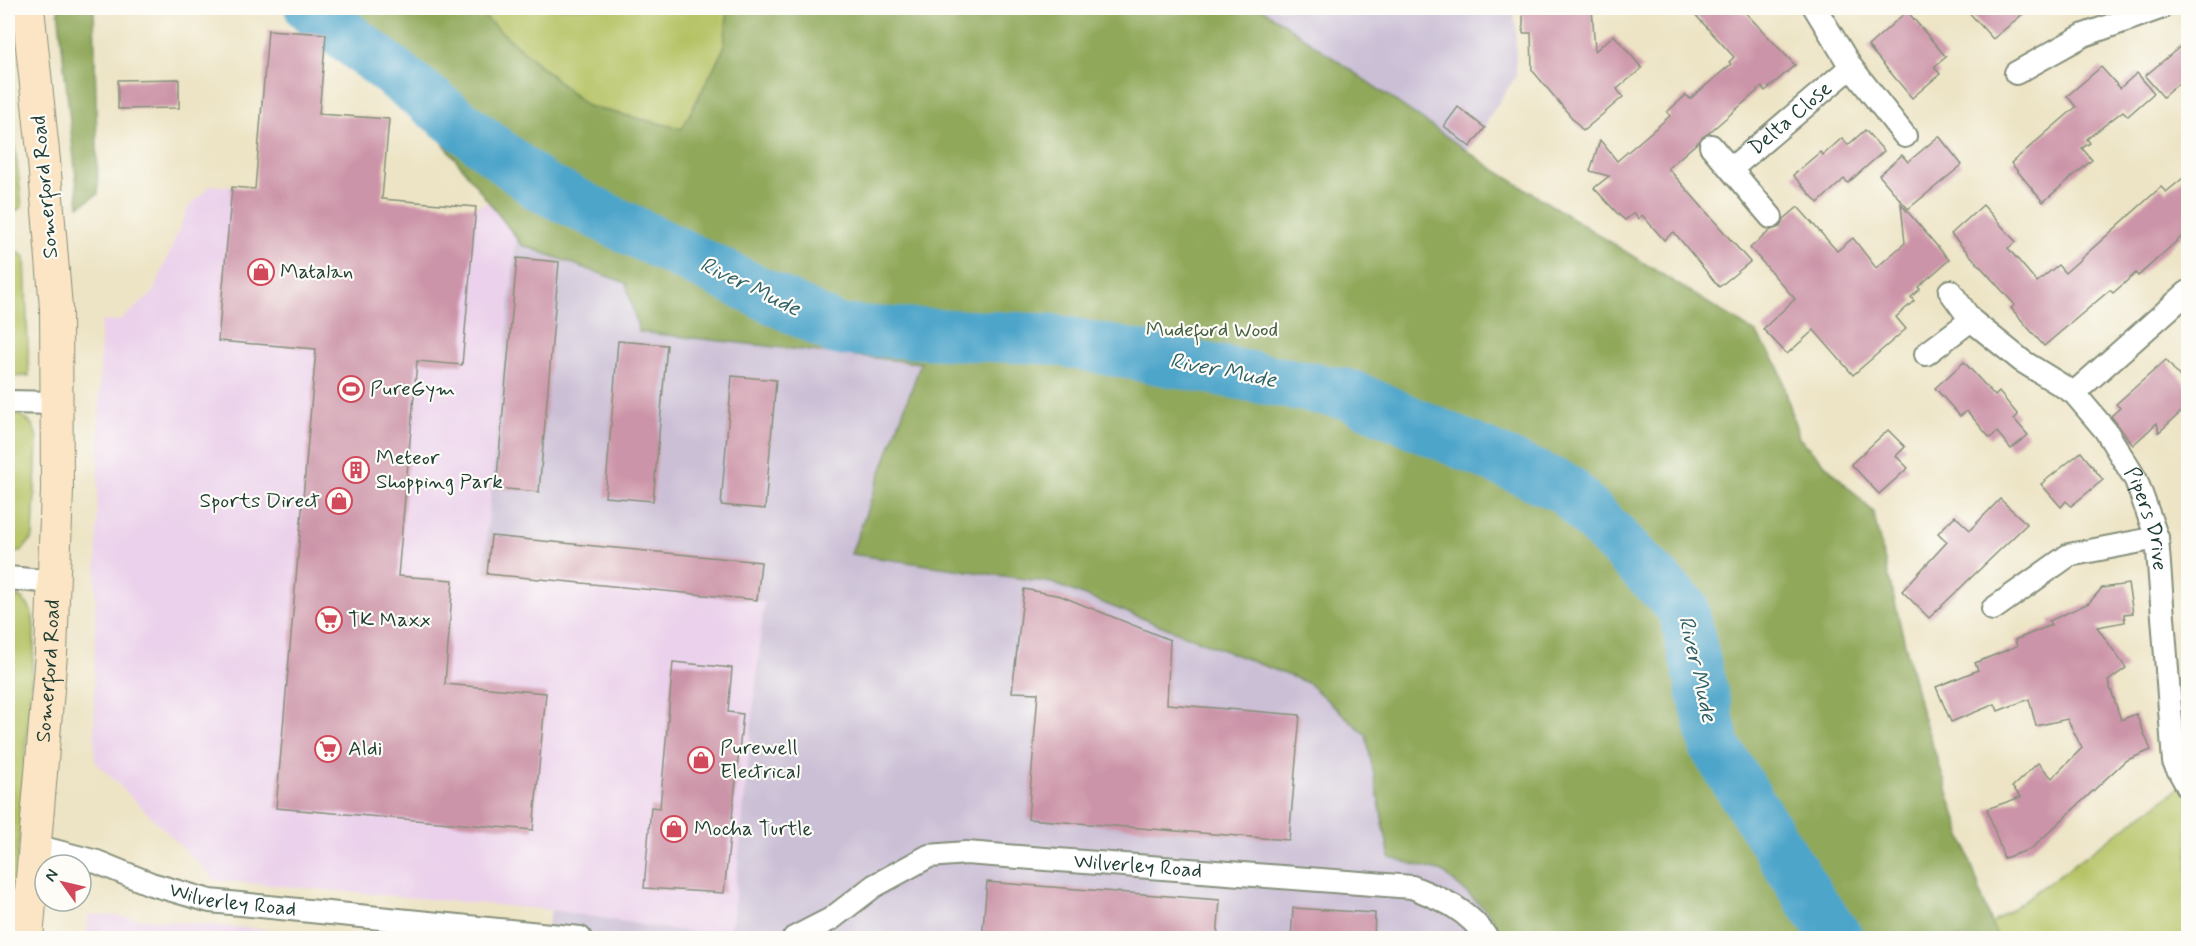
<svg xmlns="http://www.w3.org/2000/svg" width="2196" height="946" viewBox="0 0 2196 946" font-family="Mynerve,sans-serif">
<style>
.built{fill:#ebd1eb}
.industrial{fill:#cbbfd5}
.green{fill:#b5c264;stroke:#6a804c;stroke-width:1.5}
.forest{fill:#90a85a;stroke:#587247;stroke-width:1.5}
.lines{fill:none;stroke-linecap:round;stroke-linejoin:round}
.river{stroke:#4da5ca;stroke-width:51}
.building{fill:#cc94a8}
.street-casing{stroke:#86907c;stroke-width:26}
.secondary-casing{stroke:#86907c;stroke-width:34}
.street{stroke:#fff;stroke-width:22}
.secondary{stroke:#fce5c4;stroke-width:32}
.labels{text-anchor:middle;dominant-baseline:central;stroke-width:4.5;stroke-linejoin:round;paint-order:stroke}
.street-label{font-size:21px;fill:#1f3d34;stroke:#fdfcf7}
.poi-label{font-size:21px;fill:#1f3d34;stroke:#fdfcf7;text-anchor:start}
.park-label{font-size:21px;fill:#445e40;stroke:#fdfcf7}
.water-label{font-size:22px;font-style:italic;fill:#2f6168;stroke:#fdfcf7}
</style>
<rect width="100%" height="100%" fill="#fdfcf7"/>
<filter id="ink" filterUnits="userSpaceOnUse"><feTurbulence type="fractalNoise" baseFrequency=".0167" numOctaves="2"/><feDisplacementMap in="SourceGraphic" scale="12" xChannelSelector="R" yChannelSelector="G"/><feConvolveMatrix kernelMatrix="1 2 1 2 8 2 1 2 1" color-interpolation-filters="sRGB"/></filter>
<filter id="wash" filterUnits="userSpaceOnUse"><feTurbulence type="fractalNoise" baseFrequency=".008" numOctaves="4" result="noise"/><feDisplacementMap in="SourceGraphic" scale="24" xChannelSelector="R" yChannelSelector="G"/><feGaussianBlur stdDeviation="1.35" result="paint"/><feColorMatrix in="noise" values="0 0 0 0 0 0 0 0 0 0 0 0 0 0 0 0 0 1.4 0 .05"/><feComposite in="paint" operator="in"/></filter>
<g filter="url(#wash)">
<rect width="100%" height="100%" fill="#ede4c5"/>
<!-- built -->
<g class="built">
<polygon points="211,185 476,207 489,202 516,237 483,573 765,601 732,925 727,930 719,933 693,933 551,910 215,880 95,761 94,687 101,322 121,320 153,293 188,208"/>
<polygon points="89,914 189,923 364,938 86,938"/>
</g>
<!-- industrial -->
<g class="industrial">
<polygon points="1261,8 1512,8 1516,27 1516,76 1488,119 1485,128 1467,151"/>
<polygon points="516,237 522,245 627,283 639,332 921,363 851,554 1052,583 1308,683 1366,735 1390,858 1443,872 1486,910 1505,938 545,938 551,910 693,933 719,933 732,925 764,602 483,573"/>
</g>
<!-- green -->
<g class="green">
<polygon points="474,8 728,8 724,48 682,129 587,106"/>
<polygon points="8,89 22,207 8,215"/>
<polygon points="8,251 16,251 25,257 29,376 8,377"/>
<path d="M8,413c16,0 27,10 29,27l-4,97 -10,13 -15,6z"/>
<path d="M8,592c30,11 26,29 26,57l-23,289h-3z"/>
<polygon points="2188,782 2188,938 1999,938 1991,924"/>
</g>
<!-- forest -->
<g class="forest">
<polygon points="58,8 94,8 98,194 79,206"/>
<polygon points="292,8 474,8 586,106 682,129 724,48 728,8 1261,8 1492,168 1756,333 1779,367 1799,438 1873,512 1921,710 1991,924 1999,938 1505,938 1486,910 1443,872 1390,858 1366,735 1308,683 1052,583 851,554 921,363 639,332 626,283 522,245 440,139 334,37"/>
</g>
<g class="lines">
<!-- river -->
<polyline class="river" points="310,8 540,186 838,330 1050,339 1350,395 1566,489 1683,608 1715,747 1812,902 1838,938"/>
</g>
<g id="blocks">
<!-- building -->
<g class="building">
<polygon points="1523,8 1592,8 1595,51 1614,35 1642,68 1617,89 1623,97 1583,131 1532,70 1531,33 1523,33"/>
<polygon points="1689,8 1741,8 1795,65 1765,91 1762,87 1668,168 1750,262 1719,287 1674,232 1664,240 1642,215 1638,219 1634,213 1625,220 1617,213 1594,188 1609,176 1590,171 1600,140 1617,161 1670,116 1667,112 1686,95 1690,99 1731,64 1729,62 1734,57"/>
<polygon points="1965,8 2030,8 1993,39"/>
<polygon points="1907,11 1946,57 1934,67 1940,74 1912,98 1868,46"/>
<polygon points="268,30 326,34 319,114 389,119 382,199 476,207 462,365 417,361 398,576 453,580 445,684 546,693 533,830 276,808 316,349 218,341 232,187 255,189"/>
<polygon points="2188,40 2188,75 2163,97 2145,76"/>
<polygon points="2101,67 2120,88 2137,73 2154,93 2128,116 2123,111 2087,139 2090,143 2082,148 2092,160 2043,202 2011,163 2076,107 2067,96"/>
<polygon points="179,79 179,108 118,109 118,80"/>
<polygon points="1458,107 1485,128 1470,147 1444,126"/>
<polygon points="1865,130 1884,151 1848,183 1844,179 1818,203 1793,175 1820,152 1823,155 1842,138 1848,145"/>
<polygon points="1939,136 1962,165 1908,209 1879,175 1902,155 1908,162"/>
<polygon points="2188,174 2188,231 2138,276 2136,273 2113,293 2110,290 2044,346 2011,308 2015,305 1951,234 1983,205 2016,242 2008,248 2037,282 2058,265 2065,273 2161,187 2166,192"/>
<polygon points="1901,204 1949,260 1918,287 1920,289 1911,297 1914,301 1896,317 1906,329 1853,375 1814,330 1787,354 1763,329 1795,299 1750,248 1771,230 1780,227 1784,219 1798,207 1837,251 1853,238 1876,268 1905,243"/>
<polygon points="517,258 559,262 539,492 496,488"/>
<polygon points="618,341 667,345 653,501 605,497"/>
<polygon points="2166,360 2188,387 2188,406 2159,432 2157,423 2133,445 2111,416 2120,408 2116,404"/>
<polygon points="1964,362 1995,396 1999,392 2018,415 2014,419 2028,435 2011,449 1997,432 1990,438 1967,411 1960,416 1935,388"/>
<polygon points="732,376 776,380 765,509 721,505"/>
<polygon points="1888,430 1905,447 1896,456 1908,468 1879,494 1851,464"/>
<polygon points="2081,452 2103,480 2071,506 2066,501 2061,507 2041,484"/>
<polygon points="2000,499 2027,524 1929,618 1902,591 1947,542 1938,533 1955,516 1970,530"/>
<polygon points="491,536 761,562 757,600 487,574"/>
<polygon points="2128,584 2133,613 2124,614 2125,622 2097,627 2126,668 2108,681 2121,720 2136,714 2151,750 2125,761 2031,849 2004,858 1987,809 2021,797 2012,787 2038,763 2052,778 2082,748 2067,719 2036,726 2029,699 1998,711 1995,704 1951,722 1936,687 1978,670 1975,663 2017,646 2015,640 2051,625 2049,621 2089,603 2102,588"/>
<polygon points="1024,589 1061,596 1170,640 1167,704 1300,715 1289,840 1028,819 1038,693 1012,692"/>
<polygon points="673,662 732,668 728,712 743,714 724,893 644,888 651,807 660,808"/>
<polygon points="987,882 1220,900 1217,939 982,939"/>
<polygon points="1293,908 1375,913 1374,939 1291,939"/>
</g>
</g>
</g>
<g filter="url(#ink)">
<use href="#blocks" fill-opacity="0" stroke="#86907c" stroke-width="1.5"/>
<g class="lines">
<defs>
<g id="street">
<polyline points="1815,8 1851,67 1905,136"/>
<polyline points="2016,73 2084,35 2160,8"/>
<polyline points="1711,146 1771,217"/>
<path id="s1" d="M1731,169l120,-102"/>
<path id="s2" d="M1950,291l21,29 51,41 52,32 32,38 30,49 21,58 17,224 14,25"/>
<polyline points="1926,354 1971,320"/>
<polyline points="2074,393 2188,292"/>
<polyline points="8,402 57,403"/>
<polyline points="8,578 53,582"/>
<polyline points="1993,609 2069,555 2157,538"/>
<path id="s3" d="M35,846l62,16 54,22 59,17 370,37"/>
<path id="s4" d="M794,938l37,-19 43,-33 55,-30 37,-3 446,34c32,13 55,22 75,51"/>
</g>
<g id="secondary">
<path id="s5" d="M27,938l24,-284 6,-164 -1,-182 -12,-147 -16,-153"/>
</g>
</defs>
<!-- street casing -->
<use href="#street" class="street-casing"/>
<!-- secondary casing -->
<use href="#secondary" class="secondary-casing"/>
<!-- street -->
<use href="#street" class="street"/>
<!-- secondary -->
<use href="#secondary" class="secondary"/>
</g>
</g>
<!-- icons -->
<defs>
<symbol id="shop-ring" viewBox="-11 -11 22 22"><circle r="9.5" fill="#fdfcf7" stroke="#d1495b" stroke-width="1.5"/><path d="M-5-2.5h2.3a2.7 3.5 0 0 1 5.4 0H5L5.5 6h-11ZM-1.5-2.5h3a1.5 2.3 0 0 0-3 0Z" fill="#d1495b"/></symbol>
<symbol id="stadium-ring" viewBox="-11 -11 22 22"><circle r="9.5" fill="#fdfcf7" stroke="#d1495b" stroke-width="1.5"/><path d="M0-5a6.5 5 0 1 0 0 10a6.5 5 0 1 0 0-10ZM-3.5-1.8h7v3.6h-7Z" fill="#d1495b"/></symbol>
<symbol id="building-ring" viewBox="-11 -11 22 22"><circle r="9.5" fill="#fdfcf7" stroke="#d1495b" stroke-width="1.5"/><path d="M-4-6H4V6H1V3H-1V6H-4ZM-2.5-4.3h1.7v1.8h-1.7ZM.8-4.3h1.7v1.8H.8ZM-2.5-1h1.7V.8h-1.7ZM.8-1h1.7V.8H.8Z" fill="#d1495b"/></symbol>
<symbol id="supermarket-ring" viewBox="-11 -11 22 22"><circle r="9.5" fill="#fdfcf7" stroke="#d1495b" stroke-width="1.5"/><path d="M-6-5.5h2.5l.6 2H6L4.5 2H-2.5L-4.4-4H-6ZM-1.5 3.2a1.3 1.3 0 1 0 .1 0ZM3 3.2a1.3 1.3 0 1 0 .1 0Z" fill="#d1495b"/></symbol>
</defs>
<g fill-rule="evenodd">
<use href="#shop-ring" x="246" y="257" width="30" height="30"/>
<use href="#stadium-ring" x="336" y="374" width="30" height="30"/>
<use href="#building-ring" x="341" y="455" width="30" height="30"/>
<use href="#shop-ring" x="324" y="486" width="30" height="30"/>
<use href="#supermarket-ring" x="314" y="605" width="30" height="30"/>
<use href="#supermarket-ring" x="313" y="734" width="30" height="30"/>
<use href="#shop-ring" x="686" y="745" width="30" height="30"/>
<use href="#shop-ring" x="659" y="814" width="30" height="30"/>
</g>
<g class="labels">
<!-- street labels -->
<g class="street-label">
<text stroke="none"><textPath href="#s1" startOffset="78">Delta Close</textPath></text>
<text transform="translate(45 187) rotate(-95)">Somerford Road</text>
<text stroke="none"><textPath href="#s2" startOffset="310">Pipers Drive</textPath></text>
<text stroke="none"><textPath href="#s5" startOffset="268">Somerford Road</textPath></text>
<text stroke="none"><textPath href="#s4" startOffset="368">Wilverley Road</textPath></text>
<text stroke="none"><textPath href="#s3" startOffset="206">Wilverley Road</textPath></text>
</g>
<!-- poi labels -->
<g class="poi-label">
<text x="280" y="272">Matalan</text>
<text x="370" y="389">PureGym</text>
<text x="376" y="458">Meteor<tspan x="376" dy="24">Shopping Park</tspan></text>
<text x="320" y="501" text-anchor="end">Sports Direct</text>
<text x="348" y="620">TK Maxx</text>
<text x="720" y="748">Purewell<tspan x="720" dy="24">Electrical</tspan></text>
<text x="348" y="749">Aldi</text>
<text x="694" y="829">Mocha Turtle</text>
</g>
<!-- park labels -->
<g class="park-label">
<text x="1212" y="330">Mudeford Wood</text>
</g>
<!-- water labels -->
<g class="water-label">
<text transform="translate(750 287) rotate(26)">River Mude</text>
<text transform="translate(1223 371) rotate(11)">River Mude</text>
<text transform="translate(1697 669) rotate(77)">River Mude</text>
</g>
</g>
<!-- margin -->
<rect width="2196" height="946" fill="none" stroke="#fdfcf7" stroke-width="30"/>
<!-- north arrow -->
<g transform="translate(63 883) rotate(304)"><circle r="28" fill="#fdfcf7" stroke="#a4b0a9" stroke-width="1.5"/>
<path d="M0-4.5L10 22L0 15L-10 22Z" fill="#d1495b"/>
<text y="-9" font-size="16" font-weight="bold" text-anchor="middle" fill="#1f3d34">N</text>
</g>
</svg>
